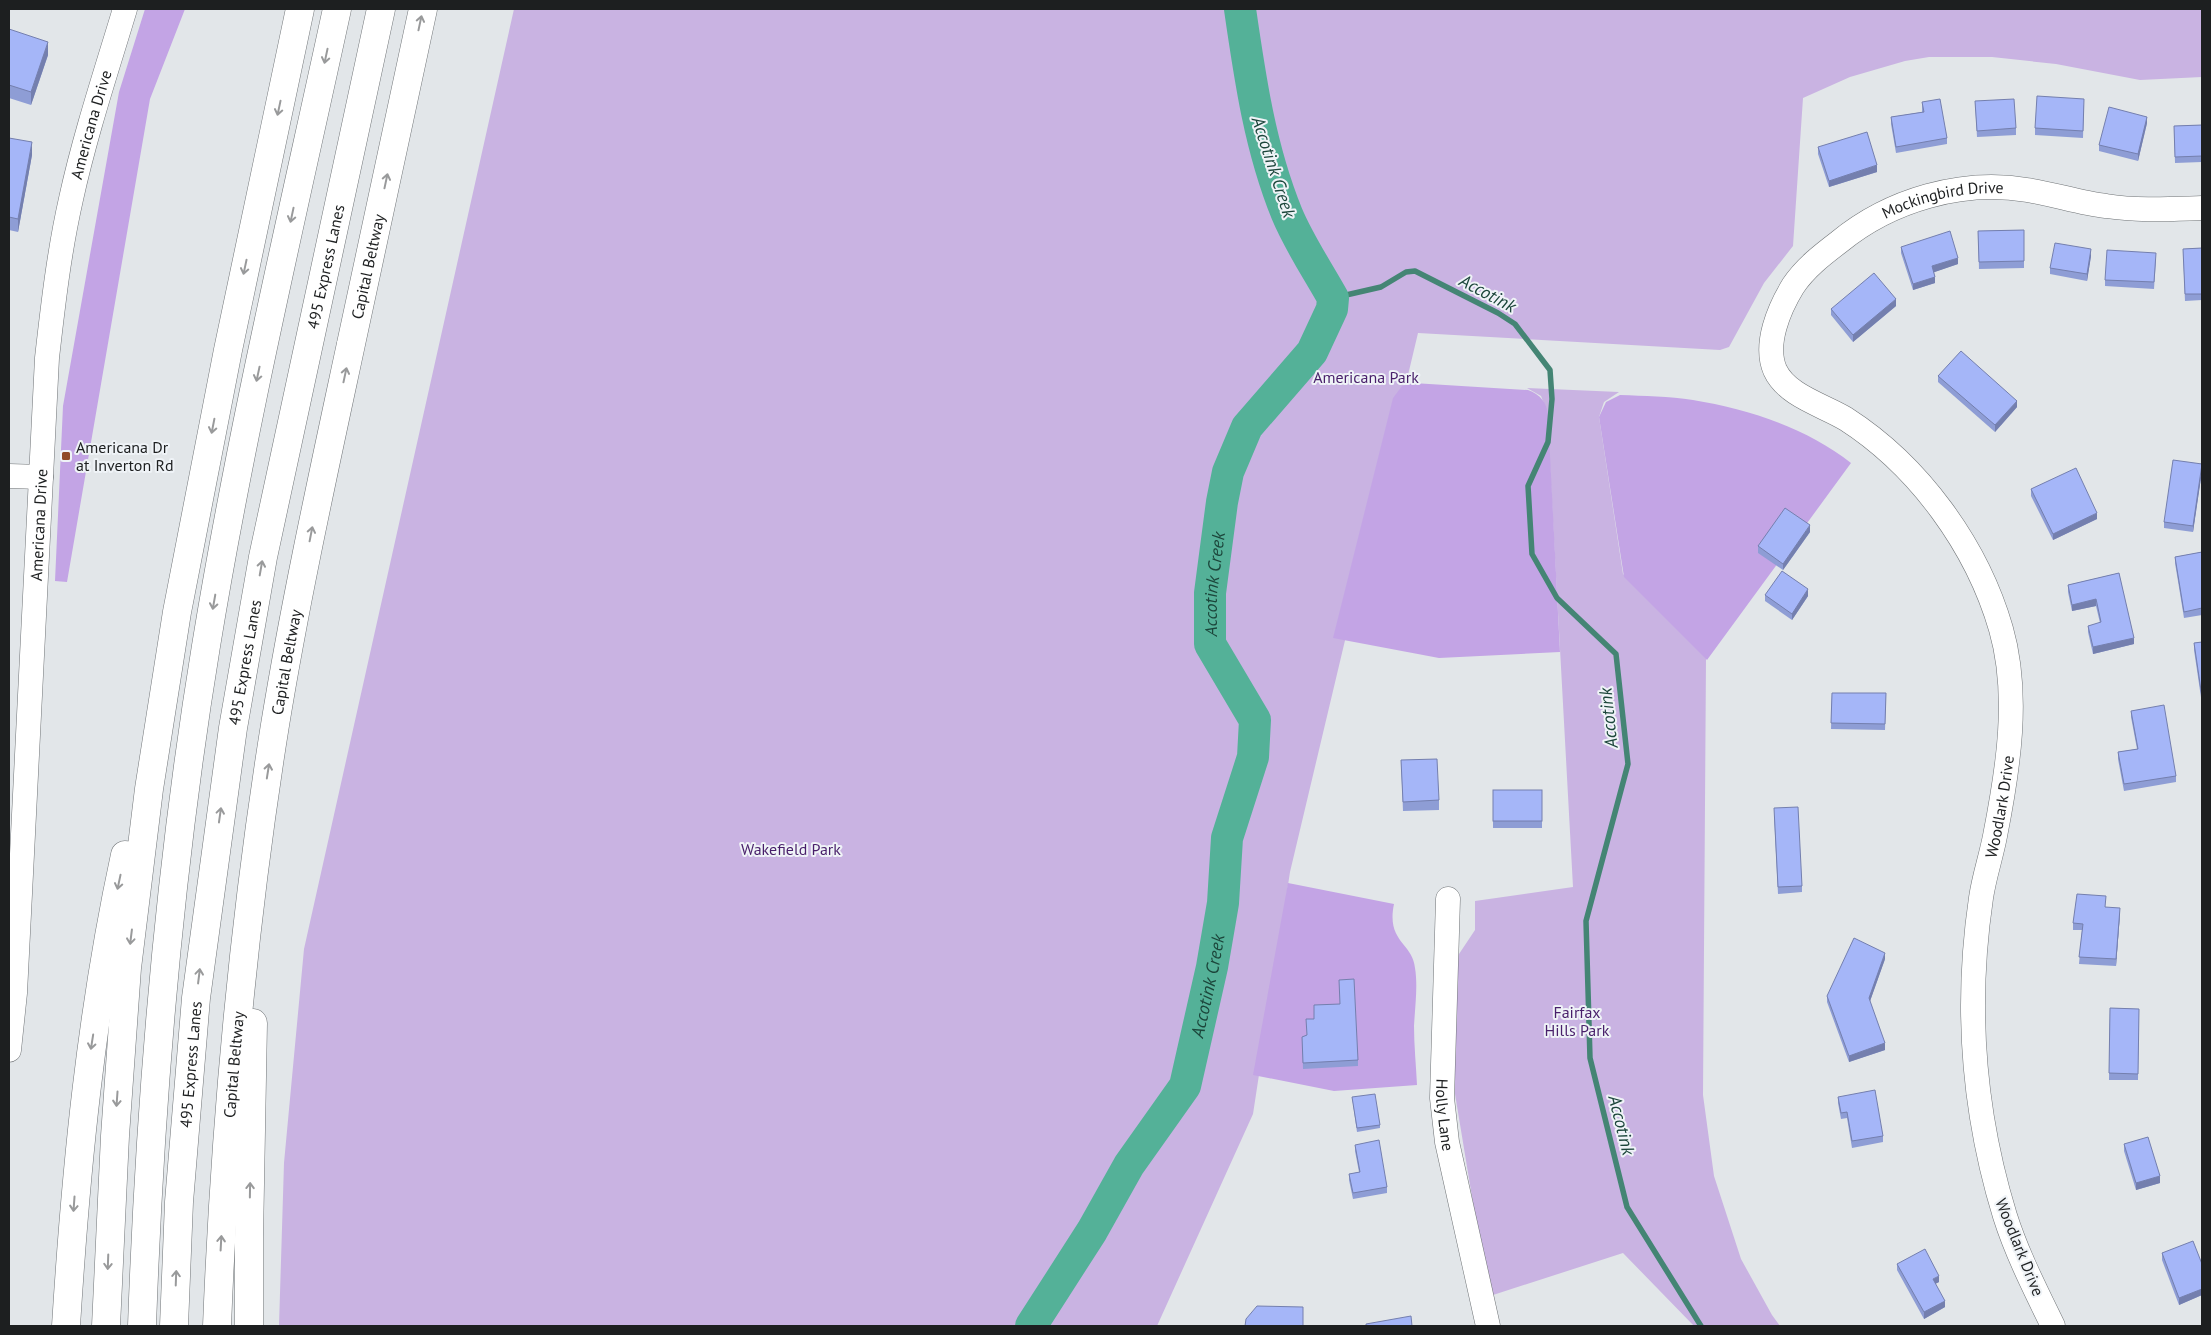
<svg xmlns="http://www.w3.org/2000/svg" width="2211" height="1335" viewBox="0 0 2211 1335" font-family="'PT Sans',sans-serif">
<style>
.green{fill:#c9b3e2}
.forest{fill:#c3a4e5}
.lines{fill:none;stroke-linecap:round;stroke-linejoin:round}
.stream{stroke:#448574;stroke-width:5.5}
.river{stroke:#54b198;stroke-width:32}
.minor-casing{stroke:#707477;stroke-width:25}
.highway-casing{stroke:#707477;stroke-width:29}
.minor{stroke:#fff;stroke-width:24}
.highway{stroke:#fff;stroke-width:28}
.wall{fill:#8e9dd5}
.shaded-wall{fill:#747fae}
.building{fill:#a5b6f8;stroke:#747fae}
.oneway{stroke:#999a9b}
.poi-dot{fill:#914a27;stroke:#eff3f7;stroke-width:2}
.labels{text-anchor:middle;dominant-baseline:central;stroke-width:4;stroke-linejoin:round;paint-order:stroke}
.street-label{font-size:16px;fill:#1d1f20;stroke:#eff3f7}
.park-label{font-size:16px;fill:#481f6a;stroke:#eff3f7}
.poi-label{font-size:16px;fill:#1d1f20;stroke:#eff3f7;text-anchor:start}
.water-label{font-size:18px;font-style:italic;fill:#1c463b;stroke:#eff3f7}
</style>
<rect width="100%" height="100%" fill="#e2e6e9"/>
<!-- green -->
<g class="green">
<polygon points="514,9 2202,9 2202,77 2140,80 2056,64 1992,57 1929,57 1905,61 1850,77 1803,98 1793,246 1764,283 1729,347 1720,350 1418,333 1290,872 1253,1114 1157,1326 279,1326 284,1163 304,949"/>
<polygon points="1527,388 1619,392 1604,402 1599,417 1623,574 1706,658 1703,1095 1714,1176 1741,1259 1772,1315 1780,1326 1694,1326 1623,1253 1493,1295 1474,1209 1455,1094 1450,1026 1453,963 1475,930 1475,901 1573,887 1547,411 1541,396"/>
</g>
<!-- forest -->
<g class="forest">
<polygon points="145,9 185,9 150,99 67,582 55,581 63,406 119,92"/>
<path d="M1413,383l115,7c12,4 19,13 20,25l12,237 -121,6 -106,-20 60,-240 9,-12z"/>
<path d="M1620,395c24,1 49,1 73,5 55,9 114,28 158,63l-144,197 -83,-83 -25,-160 7,-15z"/>
<path d="M1288,883l106,21c-8,38 19,39 21,64 3,18 0,39 -1,58 0,19 2,39 3,59l-83,6 -81,-16z"/>
</g>
<g class="lines">
<!-- stream -->
<polyline class="stream" points="1333,298 1381,287 1406,272 1415,271 1498,313 1515,324 1550,370 1552,399 1548,442 1528,486 1532,554 1557,598 1616,654 1628,764 1586,921 1590,1058 1627,1207 1701,1326"/>
<!-- river -->
<path class="river" id="s1" d="M1031,1326l61,-95 37,-66 56,-79 27,-119 11,-64 4,-65 26,-81 2,-37 -45,-76v-51l12,-91 6,-30 19,-45 65,-75 20,-43 1,-11c-15,-27 -34,-55 -46,-84 -27,-66 -37,-136 -47,-205"/>
<defs>
<g id="minor">
<polyline points="9,476 41,477"/>
<path id="s2" d="M1448,899l-6,199 5,44 41,184"/>
<path id="s3" d="M9,1050l6,-57 32,-635c6,-53 12,-106 24,-159 14,-64 35,-127 54,-190"/>
<path id="s4" d="M2053,1326c-17,-35 -36,-72 -48,-110 -32,-104 -40,-210 -24,-318 3,-21 10,-41 14,-62 13,-66 25,-141 6,-207 -24,-83 -82,-163 -155,-210 -23,-14 -59,-23 -71,-49 -11,-26 4,-61 18,-84 12,-18 29,-31 46,-44 51,-42 123,-63 188,-52 27,4 53,13 79,16 32,5 64,3 96,2"/>
</g>
<g id="highway">
<path d="M66,1326c10,-159 25,-314 59,-471"/>
<polyline points="106,1326 115,1136 127,968 149,789 177,612 228,350 300,9"/>
<path d="M142,1326c8,-227 27,-455 64,-680 35,-214 85,-425 131,-637"/>
<path id="s5" d="M174,1326l5,-124 17,-204 37,-270 30,-171 118,-548"/>
<path id="s6" d="M217,1326c8,-201 26,-402 58,-601 21,-128 49,-255 76,-381 24,-112 48,-224 72,-335"/>
<polyline points="249,1326 249,1238 253,1023"/>
</g>
</defs>
<!-- minor casing -->
<use href="#minor" class="minor-casing"/>
<!-- highway casing -->
<use href="#highway" class="highway-casing"/>
<!-- minor -->
<use href="#minor" class="minor"/>
<!-- highway -->
<use href="#highway" class="highway"/>
</g>
<!-- wall -->
<g class="wall">
<polygon points="9,29 48,55 31,105 9,98"/>
<polygon points="1975,101 2016,128 2016,135 1977,137"/>
<polygon points="1922,102 1947,138 1947,144 1896,153 1891,124 1891,117 1922,112"/>
<polygon points="2084,105 2083,138 2035,135 2035,128"/>
<polygon points="2147,123 2138,161 2099,151 2099,145"/>
<polygon points="2202,125 2202,162 2175,163 2174,126"/>
<polygon points="9,138 32,155 18,232 9,230"/>
<polygon points="1818,147 1877,172 1829,187 1818,154"/>
<polygon points="2024,230 2024,268 1979,269 1978,231"/>
<polygon points="1901,247 1958,264 1934,272 1935,283 1913,290 1901,253"/>
<polygon points="2202,248 2202,300 2185,301 2183,249"/>
<polygon points="2091,256 2087,281 2050,274 2050,268"/>
<polygon points="2156,259 2154,289 2105,286 2105,280"/>
<polygon points="1896,306 1853,342 1831,315 1831,309"/>
<polygon points="1938,376 2017,407 1995,432 1938,382"/>
<polygon points="2202,471 2193,532 2164,528 2164,522"/>
<polygon points="2031,489 2097,519 2053,540 2031,496"/>
<polygon points="1810,532 1783,570 1758,553 1758,546"/>
<polygon points="2202,552 2202,615 2184,618 2175,563 2175,557"/>
<polygon points="2119,573 2134,644 2093,654 2088,632 2088,626 2100,623 2096,606 2072,611 2068,592 2068,585"/>
<polygon points="1765,595 1808,596 1792,620 1765,601"/>
<polygon points="2202,642 2202,704 2194,650 2194,643"/>
<polygon points="1832,693 1886,693 1885,730 1831,729"/>
<polygon points="2131,711 2176,776 2176,782 2124,791 2118,759 2118,752 2137,749 2131,717"/>
<polygon points="1401,760 1439,800 1439,810 1403,811"/>
<rect x="1493" y="790" width="49" height="38"/>
<polygon points="1774,815 1802,886 1802,892 1778,894"/>
<polygon points="2106,907 2120,914 2116,966 2079,964 2082,930 2073,930 2073,923"/>
<polygon points="1885,959 1870,1001 1885,1050 1849,1062 1827,1002 1827,996"/>
<polygon points="2110,1008 2139,1009 2138,1080 2109,1080"/>
<polygon points="1307,1035 1358,1060 1358,1066 1303,1069 1302,1037"/>
<polygon points="1352,1097 1380,1125 1380,1128 1357,1132"/>
<polygon points="1838,1097 1883,1136 1883,1142 1852,1148 1847,1118 1841,1119 1838,1103"/>
<polygon points="2124,1144 2160,1183 2136,1190 2124,1151"/>
<polygon points="1355,1145 1387,1187 1387,1193 1353,1199 1349,1180 1349,1174 1359,1172 1355,1151"/>
<polygon points="2162,1253 2202,1264 2202,1295 2179,1305 2162,1260"/>
<polygon points="1897,1264 1939,1282 1935,1284 1945,1307 1924,1319 1897,1270"/>
</g>
<!-- shaded-wall -->
<g class="shaded-wall">
<polygon points="48,42 48,55 31,105 31,92"/>
<polygon points="2147,117 2147,123 2138,161 2138,154"/>
<polygon points="32,142 32,155 18,232 18,219"/>
<polygon points="1877,165 1877,172 1829,187 1829,181"/>
<polygon points="2091,249 2091,256 2087,281 2087,274"/>
<polygon points="1958,258 1958,264 1932,273 1932,266"/>
<polygon points="1935,277 1935,283 1913,290 1913,284"/>
<polygon points="1896,299 1896,306 1853,342 1853,335"/>
<polygon points="2017,401 2017,407 1995,432 1995,425"/>
<polygon points="2202,464 2202,471 2193,532 2193,526"/>
<polygon points="2097,513 2097,519 2053,540 2053,534"/>
<polygon points="1810,525 1810,532 1783,570 1783,564"/>
<polygon points="1808,589 1808,596 1792,620 1792,614"/>
<polygon points="2096,599 2096,606 2072,611 2072,605"/>
<polygon points="2134,638 2134,644 2093,654 2093,647"/>
<polygon points="2120,908 2120,914 2116,966 2116,959"/>
<polygon points="1885,953 1885,959 1869,1004 1869,998"/>
<polygon points="1885,1043 1885,1050 1849,1062 1849,1056"/>
<polygon points="2160,1176 2160,1183 2136,1190 2136,1183"/>
<polygon points="1939,1276 1939,1282 1933,1285 1933,1279"/>
<polygon points="2202,1289 2202,1295 2179,1305 2179,1298"/>
<polygon points="1945,1301 1945,1307 1924,1319 1924,1312"/>
</g>
<!-- building -->
<g class="building">
<polygon points="9,29 48,42 31,92 9,85"/>
<polygon points="2037,96 2084,99 2083,131 2035,128"/>
<polygon points="1940,99 1947,138 1896,147 1891,117 1924,112 1922,102"/>
<polygon points="2014,99 2016,128 1977,131 1975,101"/>
<polygon points="2109,107 2147,117 2138,154 2099,145"/>
<polygon points="2202,125 2202,156 2175,157 2174,126"/>
<polygon points="1867,132 1877,165 1829,181 1818,147"/>
<polygon points="9,138 32,142 18,219 9,217"/>
<polygon points="2024,230 2024,261 1979,262 1978,231"/>
<polygon points="1950,231 1958,258 1932,266 1935,277 1913,284 1901,247"/>
<polygon points="2055,243 2091,249 2087,274 2050,268"/>
<polygon points="2202,248 2202,294 2185,294 2183,249"/>
<polygon points="2107,250 2156,253 2154,282 2105,280"/>
<polygon points="1874,273 1896,299 1853,335 1831,309"/>
<polygon points="1961,351 2017,401 1995,425 1938,376"/>
<polygon points="2173,460 2202,464 2193,526 2164,522"/>
<polygon points="2076,468 2097,513 2053,534 2031,489"/>
<polygon points="1785,508 1810,525 1783,564 1758,546"/>
<polygon points="2202,552 2202,608 2184,612 2175,557"/>
<polygon points="1782,571 1808,589 1792,614 1765,595"/>
<polygon points="2119,573 2134,638 2093,647 2088,626 2101,622 2096,599 2072,605 2068,585"/>
<polygon points="2202,642 2202,697 2194,643"/>
<polygon points="1832,693 1886,693 1885,724 1831,723"/>
<polygon points="2164,705 2176,776 2124,784 2118,752 2138,749 2131,711"/>
<polygon points="1437,759 1439,800 1403,802 1401,760"/>
<rect x="1493" y="790" width="49" height="31"/>
<polygon points="1798,807 1802,886 1778,887 1774,808"/>
<polygon points="2077,894 2106,896 2105,907 2120,908 2116,959 2079,957 2083,924 2073,923"/>
<polygon points="1854,938 1885,953 1869,998 1885,1043 1849,1056 1827,996"/>
<polygon points="1354,979 1358,1060 1303,1063 1302,1037 1307,1035 1306,1019 1314,1019 1314,1005 1340,1004 1339,980"/>
<polygon points="2110,1008 2139,1009 2138,1074 2109,1073"/>
<polygon points="1875,1090 1883,1136 1852,1141 1847,1112 1841,1113 1838,1097"/>
<polygon points="1375,1094 1380,1125 1357,1128 1352,1097"/>
<polygon points="2148,1137 2160,1176 2136,1183 2124,1144"/>
<polygon points="1379,1140 1387,1187 1353,1193 1349,1174 1360,1172 1355,1145"/>
<polygon points="2193,1241 2202,1264 2202,1289 2179,1298 2162,1253"/>
<polygon points="1925,1249 1939,1276 1933,1279 1945,1301 1924,1312 1897,1264"/>
<polygon points="1257,1306 1303,1307 1303,1326 1245,1326 1246,1319"/>
<polygon points="1411,1316 1412,1326 1366,1326 1366,1324"/>
</g>
<!-- one-way arrows -->
<defs><path id="oneway-shaft" d="M-6 0H5M1.5-3L5.5 0L1.5 3" fill="none" stroke-width="1.6" stroke-linecap="round" stroke-linejoin="round" transform="scale(1.25)"/></defs>
<g class="oneway">
<use href="#oneway-shaft" transform="translate(420 23) rotate(-78)"/>
<use href="#oneway-shaft" transform="translate(326 56) rotate(102)"/>
<use href="#oneway-shaft" transform="translate(279 108) rotate(102)"/>
<use href="#oneway-shaft" transform="translate(386 181) rotate(-78)"/>
<use href="#oneway-shaft" transform="translate(292 215) rotate(102)"/>
<use href="#oneway-shaft" transform="translate(245 267) rotate(102)"/>
<use href="#oneway-shaft" transform="translate(258 374) rotate(102)"/>
<use href="#oneway-shaft" transform="translate(345 375) rotate(-78)"/>
<use href="#oneway-shaft" transform="translate(213 426) rotate(101)"/>
<use href="#oneway-shaft" transform="translate(311 534) rotate(-79)"/>
<use href="#oneway-shaft" transform="translate(261 568) rotate(-80)"/>
<use href="#oneway-shaft" transform="translate(214 602) rotate(100)"/>
<use href="#oneway-shaft" transform="translate(268 771) rotate(-81)"/>
<use href="#oneway-shaft" transform="translate(220 815) rotate(-82)"/>
<use href="#oneway-shaft" transform="translate(119 882) rotate(102)"/>
<use href="#oneway-shaft" transform="translate(131 937) rotate(97)"/>
<use href="#oneway-shaft" transform="translate(199 976) rotate(-83)"/>
<use href="#oneway-shaft" transform="translate(92 1042) rotate(99)"/>
<use href="#oneway-shaft" transform="translate(117 1099) rotate(94)"/>
<use href="#oneway-shaft" transform="translate(250 1190) rotate(-89)"/>
<use href="#oneway-shaft" transform="translate(74 1204) rotate(94)"/>
<use href="#oneway-shaft" transform="translate(221 1243) rotate(-87)"/>
<use href="#oneway-shaft" transform="translate(108 1262) rotate(92)"/>
<use href="#oneway-shaft" transform="translate(176 1278) rotate(-88)"/>
</g>
<!-- markers -->
<rect class="poi-dot" x="61" y="451" width="10" height="10" rx="2.5"/>
<g class="labels">
<!-- street labels -->
<g class="street-label">
<text stroke="none"><textPath href="#s3" startOffset="931">Americana Drive</textPath></text>
<text stroke="none"><textPath href="#s4" startOffset="1336">Mockingbird Drive</textPath></text>
<text stroke="none"><textPath href="#s5" startOffset="1072">495 Express Lanes</textPath></text>
<text stroke="none"><textPath href="#s6" startOffset="1072">Capital Beltway</textPath></text>
<text stroke="none"><textPath href="#s3" startOffset="526">Americana Drive</textPath></text>
<text stroke="none"><textPath href="#s5" startOffset="668">495 Express Lanes</textPath></text>
<text stroke="none"><textPath href="#s6" startOffset="668">Capital Beltway</textPath></text>
<text stroke="none"><textPath href="#s4" startOffset="535">Woodlark Drive</textPath></text>
<text stroke="none"><textPath href="#s5" startOffset="262">495 Express Lanes</textPath></text>
<text stroke="none"><textPath href="#s6" startOffset="262">Capital Beltway</textPath></text>
<text stroke="none"><textPath href="#s2" startOffset="216">Holly Lane</textPath></text>
<text transform="translate(2020 1247) rotate(68)">Woodlark Drive</text>
</g>
<!-- park labels -->
<g class="park-label">
<text x="1366" y="377">Americana Park</text>
<text x="791" y="849">Wakefield Park</text>
<text x="1577" y="1012">Fairfax<tspan x="1577" dy="18">Hills Park</tspan></text>
</g>
<!-- poi labels -->
<g class="poi-label">
<text x="76" y="447">Americana Dr<tspan x="76" dy="18">at Inverton Rd</tspan></text>
</g>
<!-- water labels -->
<g class="water-label">
<text transform="translate(1274 167) rotate(72)">Accotink Creek</text>
<text transform="translate(1488 293) rotate(28)">Accotink</text>
<text stroke="none"><textPath href="#s1" startOffset="808">Accotink Creek</textPath></text>
<text transform="translate(1608 718) rotate(-96)">Accotink</text>
<text stroke="none"><textPath href="#s1" startOffset="388">Accotink Creek</textPath></text>
<text transform="translate(1622 1125) rotate(76)">Accotink</text>
</g>
</g>
<!-- border -->
<rect width="2211" height="1335" fill="none" stroke="#1d1f20" stroke-width="20"/>
</svg>
